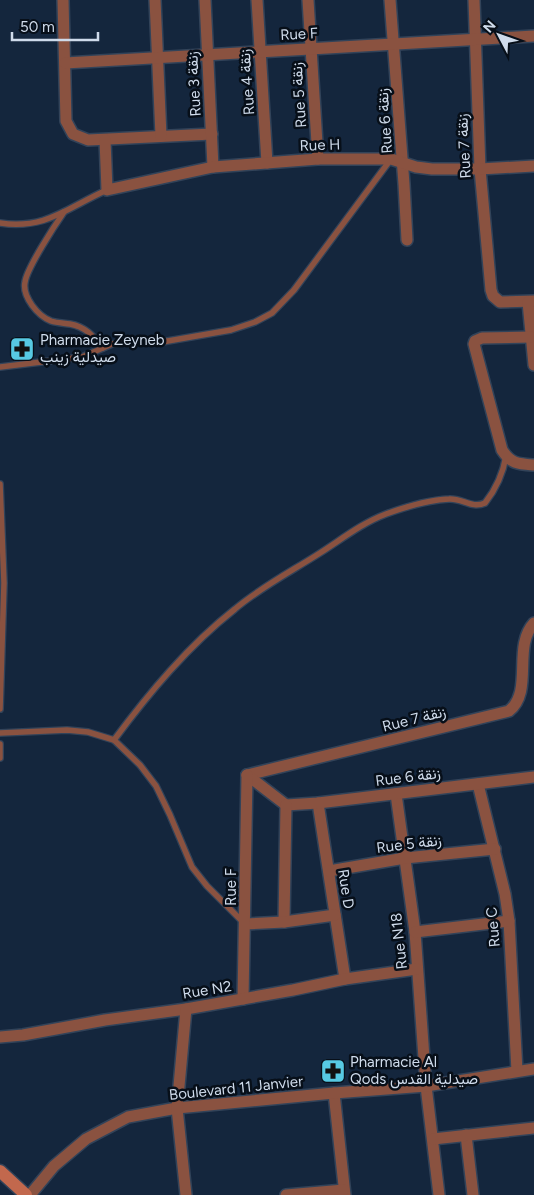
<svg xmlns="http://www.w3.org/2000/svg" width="534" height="1195" viewBox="0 0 534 1195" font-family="Figtree,Vazirmatn,sans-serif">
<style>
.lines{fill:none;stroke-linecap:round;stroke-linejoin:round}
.lane-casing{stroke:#324359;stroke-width:8}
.street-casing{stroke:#324359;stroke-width:14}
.secondary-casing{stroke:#324359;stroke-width:15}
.lane{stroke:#8a5240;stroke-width:5.5}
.street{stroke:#8a5240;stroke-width:11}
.secondary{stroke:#c2684d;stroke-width:12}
.labels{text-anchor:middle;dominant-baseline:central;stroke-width:5;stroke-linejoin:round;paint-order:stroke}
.street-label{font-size:15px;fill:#cfdbeb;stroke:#070f19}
.poi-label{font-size:15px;fill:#cfdbeb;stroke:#070f19;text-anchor:start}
</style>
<rect width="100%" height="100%" fill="#14263d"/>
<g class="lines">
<defs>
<g id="lane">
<path d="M64,212c-9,13 -37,56 -39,70 -3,15 13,34 26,39 6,2 13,2 19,3 16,3 23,12 33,24"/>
<path d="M0,223c46,7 68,-16 107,-33"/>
<polyline points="0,367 82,357 112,344 127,342 162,342 231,330 255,322 272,313 294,290 391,159"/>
<polyline points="0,484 4,583 0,709"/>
<polyline points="0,733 67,730 88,732 114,740 140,765 156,786 170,815 192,867 207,886 244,923"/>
<path d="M114,740c35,-47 74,-94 121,-131 26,-22 57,-38 85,-56 22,-14 42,-30 66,-39 19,-7 42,-14 63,-15 13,-1 23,10 36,4 11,-14 18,-29 21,-47"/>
<polyline points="0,744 0,758"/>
</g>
<g id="street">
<polyline points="63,0 66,121 73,134 88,140 212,134"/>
<polyline points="155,0 161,136"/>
<polyline points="205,0 213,167"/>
<polyline points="257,0 267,163"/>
<polyline points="308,0 318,159"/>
<polyline points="390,0 404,184 407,240"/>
<polyline points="474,0 480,169 491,290 493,296 500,302 534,301"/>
<polyline points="65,63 534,36"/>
<polyline points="105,140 107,190 213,167 318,159 391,159 416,167 432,169 480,169 534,166"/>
<polyline points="528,302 534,365"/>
<path d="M531,337l-49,1 -7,3 -1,3 28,106c9,14 16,14 32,15"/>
<path d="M247,775l262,-64c25,-20 3,-64 25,-88"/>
<polyline points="247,775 286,805"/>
<polyline points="478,784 505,894 509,921 517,1071"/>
<polyline points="396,794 415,932 426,1086 439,1195"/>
<polyline points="318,803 345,979"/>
<polyline points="286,805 318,803 534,777"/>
<polyline points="329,871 405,858 495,849"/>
<polyline points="284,922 286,805"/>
<polyline points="246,924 284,922 335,915"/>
<polyline points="415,932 509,921"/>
<polyline points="243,999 247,775"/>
<polyline points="0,1037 23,1035 105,1020 186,1009 293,990 345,979 417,969"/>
<polyline points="334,1093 345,1195"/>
<polyline points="466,1135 473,1195"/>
<polyline points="433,1139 534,1128"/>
<polyline points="30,1195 54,1166 86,1139 128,1117 177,1108 334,1093 426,1086 534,1069"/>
<polyline points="186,1195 177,1108 186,1009"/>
<polyline points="286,1195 344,1190"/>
</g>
<polyline id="secondary" points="0,1171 26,1195"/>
</defs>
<!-- lane casing -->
<use href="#lane" class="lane-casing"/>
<!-- street casing -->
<use href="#street" class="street-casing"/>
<!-- secondary casing -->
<use href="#secondary" class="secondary-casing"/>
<!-- lane -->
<use href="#lane" class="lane"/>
<!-- street -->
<use href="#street" class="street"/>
<!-- secondary -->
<use href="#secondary" class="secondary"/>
</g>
<!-- icons -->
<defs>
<symbol id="pharmacy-square" viewBox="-11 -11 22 22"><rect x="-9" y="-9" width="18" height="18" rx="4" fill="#57c9e2" stroke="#070f19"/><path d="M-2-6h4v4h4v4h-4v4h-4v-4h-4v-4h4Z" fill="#111"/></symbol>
</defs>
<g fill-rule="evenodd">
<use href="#pharmacy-square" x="8" y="335" width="28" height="28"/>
<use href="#pharmacy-square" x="319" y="1057" width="28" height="28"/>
</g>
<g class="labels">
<!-- street labels -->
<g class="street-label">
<text transform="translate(299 34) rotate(-3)">Rue F</text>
<text transform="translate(247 82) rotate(-94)">Rue 4 زنقة</text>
<text transform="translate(194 84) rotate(-93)">Rue 3 زنقة</text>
<text transform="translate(299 95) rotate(-94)">Rue 5 زنقة</text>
<text transform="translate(385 121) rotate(-94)">Rue 6 زنقة</text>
<text transform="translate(320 145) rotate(-2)">Rue H</text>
<text transform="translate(464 146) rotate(-93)">Rue 7 زنقة</text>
<text transform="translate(414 719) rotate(-14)">Rue 7 زنقة</text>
<text transform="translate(408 777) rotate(-7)">Rue 6 زنقة</text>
<text transform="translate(409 844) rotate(-7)">Rue 5 زنقة</text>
<text transform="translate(231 887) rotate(-90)">Rue F</text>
<text transform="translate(346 889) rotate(81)">Rue D</text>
<text transform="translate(493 927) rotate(-95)">Rue C</text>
<text transform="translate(399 941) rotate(-96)">Rue N18</text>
<text transform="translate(207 990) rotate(-9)">Rue N2</text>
<text transform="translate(236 1088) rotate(-6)">Boulevard 11 Janvier</text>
</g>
<!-- poi labels -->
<g class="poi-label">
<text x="40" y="340">Pharmacie Zeyneb<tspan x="40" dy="17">صيدلية زينب</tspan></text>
<text x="350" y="1062">Pharmacie Al<tspan x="350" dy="17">Qods صيدلية القدس</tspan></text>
</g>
</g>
<!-- north arrow -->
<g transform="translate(499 35) rotate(311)" stroke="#070f19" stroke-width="4" paint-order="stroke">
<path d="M0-4L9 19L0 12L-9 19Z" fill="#cfdbeb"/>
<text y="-8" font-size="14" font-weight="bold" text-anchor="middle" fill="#cfdbeb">N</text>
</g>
<!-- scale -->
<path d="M12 32v8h86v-8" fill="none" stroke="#cfdbeb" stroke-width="2.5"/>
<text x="20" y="32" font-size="15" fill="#cfdbeb" stroke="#070f19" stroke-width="4" paint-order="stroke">50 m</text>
</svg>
